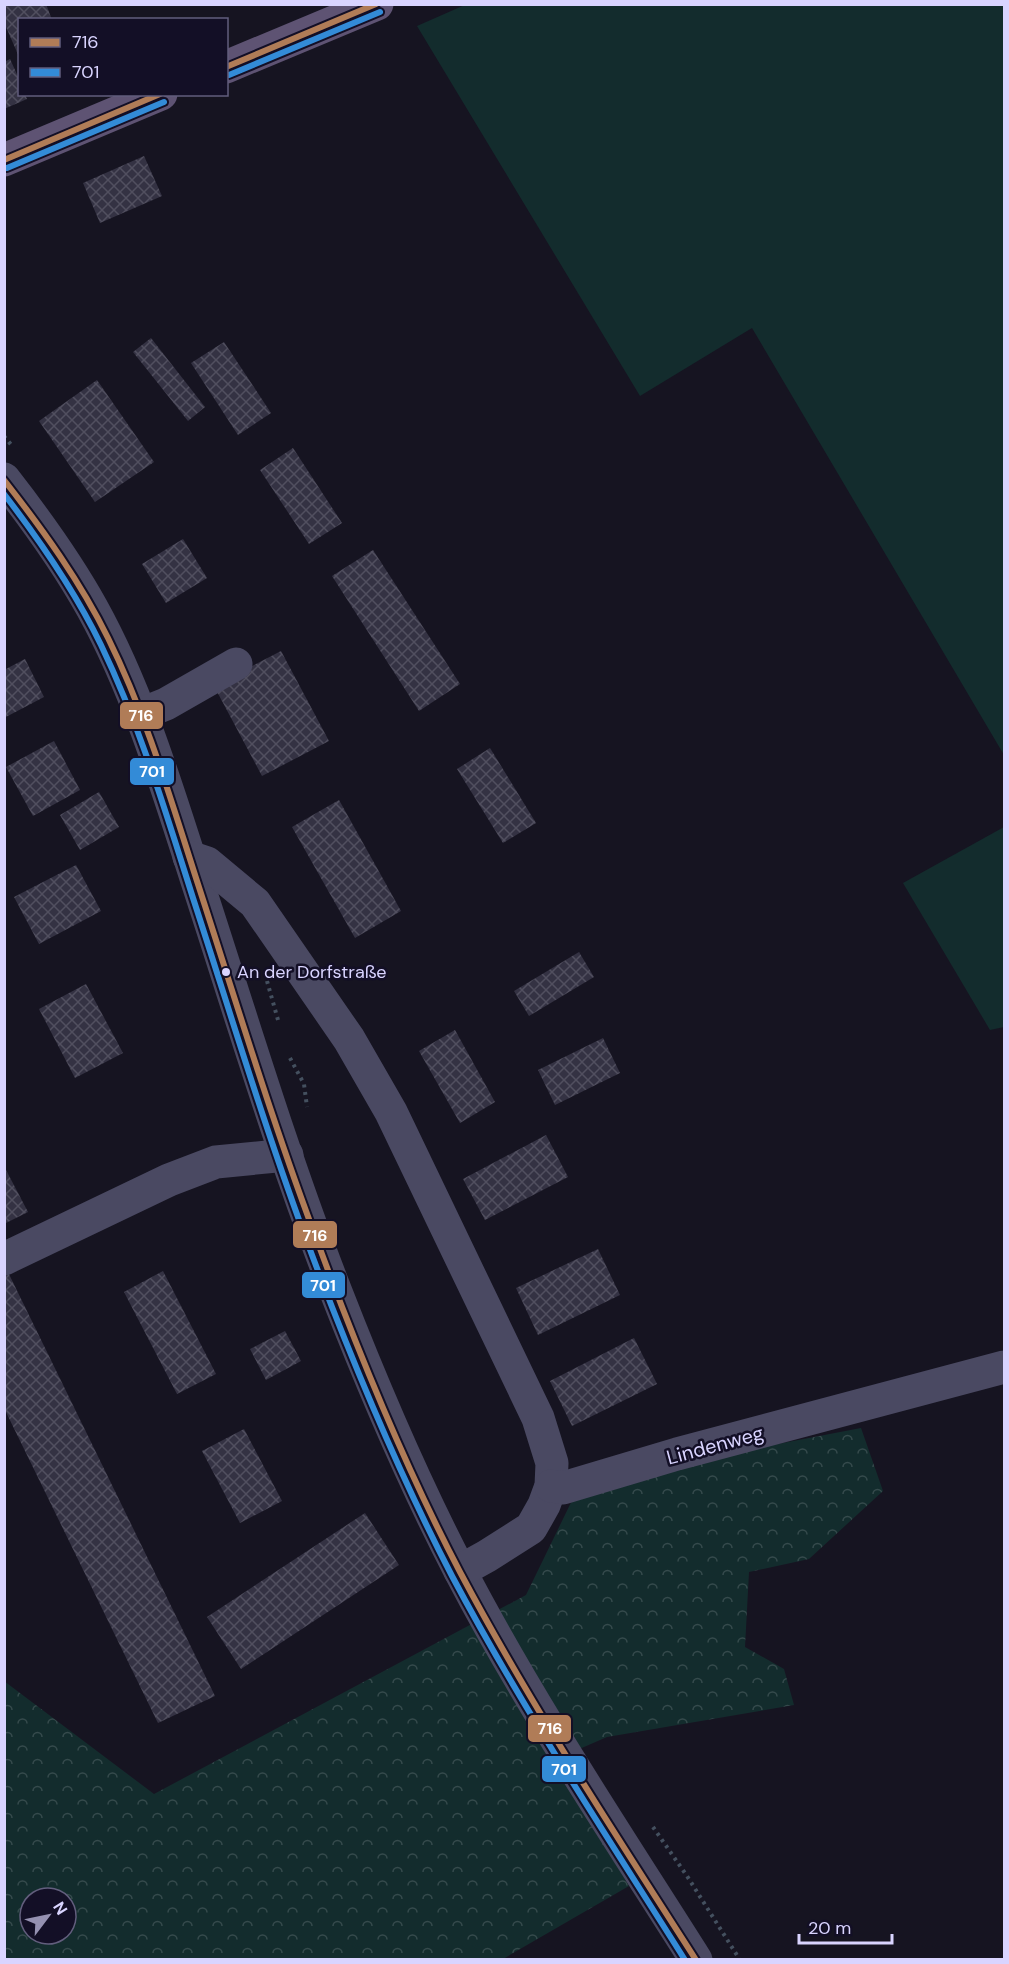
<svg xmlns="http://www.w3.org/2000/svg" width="1009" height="1964" viewBox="0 0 1009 1964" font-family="'DM Sans',sans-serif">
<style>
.green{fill:#132c2d}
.forest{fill:url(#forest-crowns);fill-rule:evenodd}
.building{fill:url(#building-cross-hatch)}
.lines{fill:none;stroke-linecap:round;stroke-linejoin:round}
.path{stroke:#44505f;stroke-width:4;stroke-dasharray:3 4.5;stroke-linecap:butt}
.minor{stroke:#4a4962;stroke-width:33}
.major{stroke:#5e5373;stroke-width:33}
.bus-1-casing{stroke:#130f26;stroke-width:10}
.bus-2-casing{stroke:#130f26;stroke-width:10}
.bus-1{stroke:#b07c57;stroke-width:6}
.bus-2{stroke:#338bd7;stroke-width:6}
.bus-dot{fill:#d9d4ff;stroke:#130f26;stroke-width:2}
.labels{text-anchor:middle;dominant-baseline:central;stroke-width:5;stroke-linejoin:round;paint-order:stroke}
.bus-label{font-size:18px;fill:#d9d4ff;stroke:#130f26;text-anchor:start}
.street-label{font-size:20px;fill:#d9d4ff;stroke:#130f26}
.line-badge{stroke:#130f26;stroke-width:2}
.badge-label{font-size:16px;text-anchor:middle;font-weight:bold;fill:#fff}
</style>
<defs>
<pattern id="forest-crowns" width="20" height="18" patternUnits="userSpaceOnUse" patternTransform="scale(1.5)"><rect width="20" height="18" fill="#132c2d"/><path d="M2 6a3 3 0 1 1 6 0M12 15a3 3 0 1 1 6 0" fill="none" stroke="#354a4c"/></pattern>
<pattern id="building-cross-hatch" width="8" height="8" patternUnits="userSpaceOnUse" patternTransform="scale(1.5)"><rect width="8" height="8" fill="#343243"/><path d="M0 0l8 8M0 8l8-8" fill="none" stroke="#514f5f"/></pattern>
</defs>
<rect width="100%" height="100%" fill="#161421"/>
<g class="green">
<polygon points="467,4 1004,5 1004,755 752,328 640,396 417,26"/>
<polygon points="1004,827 1004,1027 990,1030 903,883"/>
</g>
<path class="forest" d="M861,1428L883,1491L809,1559L749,1572L745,1647L784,1669L794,1705L607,1737L554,1760L629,1886L503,1959H5L4,1681L154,1794L526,1595L581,1482ZM30,1898H66V1934H30Z"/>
<g class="building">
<polygon points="4,4 46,4 52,20 20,20 20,59 6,27 4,27"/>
<polygon points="10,59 20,81 20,94 25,94 27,99 4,109 4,62"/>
<polygon points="144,156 162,196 100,223 83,183"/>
<polygon points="151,338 205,407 188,421 133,352"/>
<polygon points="224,342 271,413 238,435 191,363"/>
<polygon points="97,380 154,462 95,502 39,421"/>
<polygon points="293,448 342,523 309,544 260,470"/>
<polygon points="183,539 207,578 166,603 142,564"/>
<polygon points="373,550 460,684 419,711 332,576"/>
<polygon points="281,651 329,741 262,776 214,686"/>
<polygon points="25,659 44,697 4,718 4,670"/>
<polygon points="54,741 80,790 33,816 6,767"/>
<polygon points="490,748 536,823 503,843 457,769"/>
<polygon points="99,792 119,827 80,850 60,815"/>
<polygon points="339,800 401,911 355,938 292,827"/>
<polygon points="76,865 101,911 39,944 14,897"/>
<polygon points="579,952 594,977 529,1016 514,991"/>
<polygon points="86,984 123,1053 75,1078 39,1009"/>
<polygon points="455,1030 495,1102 460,1123 419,1051"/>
<polygon points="603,1038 620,1073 555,1105 538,1070"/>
<polygon points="546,1135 568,1177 485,1220 463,1179"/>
<polygon points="6,1170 28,1212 4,1224 4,1171"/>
<polygon points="598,1249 620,1295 538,1335 516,1288"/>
<polygon points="4,1264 215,1696 158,1723 4,1408"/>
<polygon points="163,1271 216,1374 177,1394 124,1292"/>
<polygon points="285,1331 301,1361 266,1380 250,1349"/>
<polygon points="634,1338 657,1384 572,1426 550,1381"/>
<polygon points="244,1429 282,1501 240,1523 202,1451"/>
<polygon points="365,1513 399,1565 241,1669 207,1617"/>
</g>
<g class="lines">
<g class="path">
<polyline points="4,436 13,447"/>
<polyline points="267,981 278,1020"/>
<polyline points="290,1058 304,1084 307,1107"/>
<polyline points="653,1827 687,1876 740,1960"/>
</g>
<g class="minor">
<path d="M4,479C36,520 67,563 92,608C138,691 167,788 196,878C241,1016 283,1157 336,1292C373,1387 413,1481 460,1571C530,1705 615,1832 696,1960"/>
<polyline points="141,714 166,704 236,664"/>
<polyline points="189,857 207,863 255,903 349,1039 391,1112 538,1418 552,1463 551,1486 544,1505 531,1528 487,1556 460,1571"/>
<polyline points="4,1259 169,1180 216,1162 287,1155"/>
<polyline points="551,1486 563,1488 677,1454 1004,1367"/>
</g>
<g class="major">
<polyline points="226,67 377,4"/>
<polyline points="4,160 161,94"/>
</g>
<g class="bus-1-casing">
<g id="bus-1">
<polyline points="226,67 376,4"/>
<polyline points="4,160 160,94"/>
<path d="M4,480C43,530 80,581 108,638C146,715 170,797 196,878C236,1001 273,1125 319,1246C360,1357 405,1467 460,1572C531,1706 614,1832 696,1960"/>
</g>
</g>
<g class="bus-2-casing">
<g id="bus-2">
<polyline points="229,75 380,12"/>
<polyline points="7,168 164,102"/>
<path d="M4,494C41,542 75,591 101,645C140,726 166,813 193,898C231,1015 266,1132 309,1247C351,1359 397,1470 452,1576C522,1708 605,1833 685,1960"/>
</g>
</g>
<use href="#bus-1" class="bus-1"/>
<use href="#bus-2" class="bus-2"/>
</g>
<circle class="bus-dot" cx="226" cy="972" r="5"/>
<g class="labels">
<g class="bus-label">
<text x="237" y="972">An der Dorfstraße</text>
</g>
<g class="street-label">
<text transform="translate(715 1445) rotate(-15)">Lindenweg</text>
</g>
</g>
<g class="line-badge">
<rect x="119" y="701" width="45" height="29" rx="6" fill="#b07c57"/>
<rect x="129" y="757" width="46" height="29" rx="6" fill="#338bd7"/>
<rect x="292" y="1220" width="46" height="29" rx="6" fill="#b07c57"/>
<rect x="301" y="1271" width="45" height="28" rx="6" fill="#338bd7"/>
<rect x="527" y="1714" width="45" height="29" rx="6" fill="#b07c57"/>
<rect x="541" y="1755" width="46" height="28" rx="6" fill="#338bd7"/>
</g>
<g class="badge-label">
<text x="141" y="721">716</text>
<text x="152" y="777">701</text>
<text x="315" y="1241">716</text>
<text x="323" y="1291">701</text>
<text x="550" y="1734">716</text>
<text x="564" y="1775">701</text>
</g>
<rect width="1009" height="1964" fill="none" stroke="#d9d4ff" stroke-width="12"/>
<rect x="18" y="18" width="210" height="78" fill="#130f26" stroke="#625e7d" stroke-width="1.5"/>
<rect x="30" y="38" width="30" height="9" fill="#b07c57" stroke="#625e7d" stroke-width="1.5"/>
<text x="72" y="48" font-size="18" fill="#d9d4ff">716</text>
<rect x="30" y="68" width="30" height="9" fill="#338bd7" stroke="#625e7d" stroke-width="1.5"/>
<text x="72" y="78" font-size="18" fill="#d9d4ff">701</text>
<g transform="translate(48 1916) rotate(58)"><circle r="28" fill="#130f26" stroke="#625e7d" stroke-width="1.5"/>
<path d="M0-4.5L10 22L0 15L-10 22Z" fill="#9591b1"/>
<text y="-9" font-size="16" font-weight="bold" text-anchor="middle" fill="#d9d4ff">N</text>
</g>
<path d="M799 1934v9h93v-9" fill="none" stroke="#d9d4ff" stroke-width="3"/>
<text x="808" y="1934" font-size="18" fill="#d9d4ff" stroke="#130f26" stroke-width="4.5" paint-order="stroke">20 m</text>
</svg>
